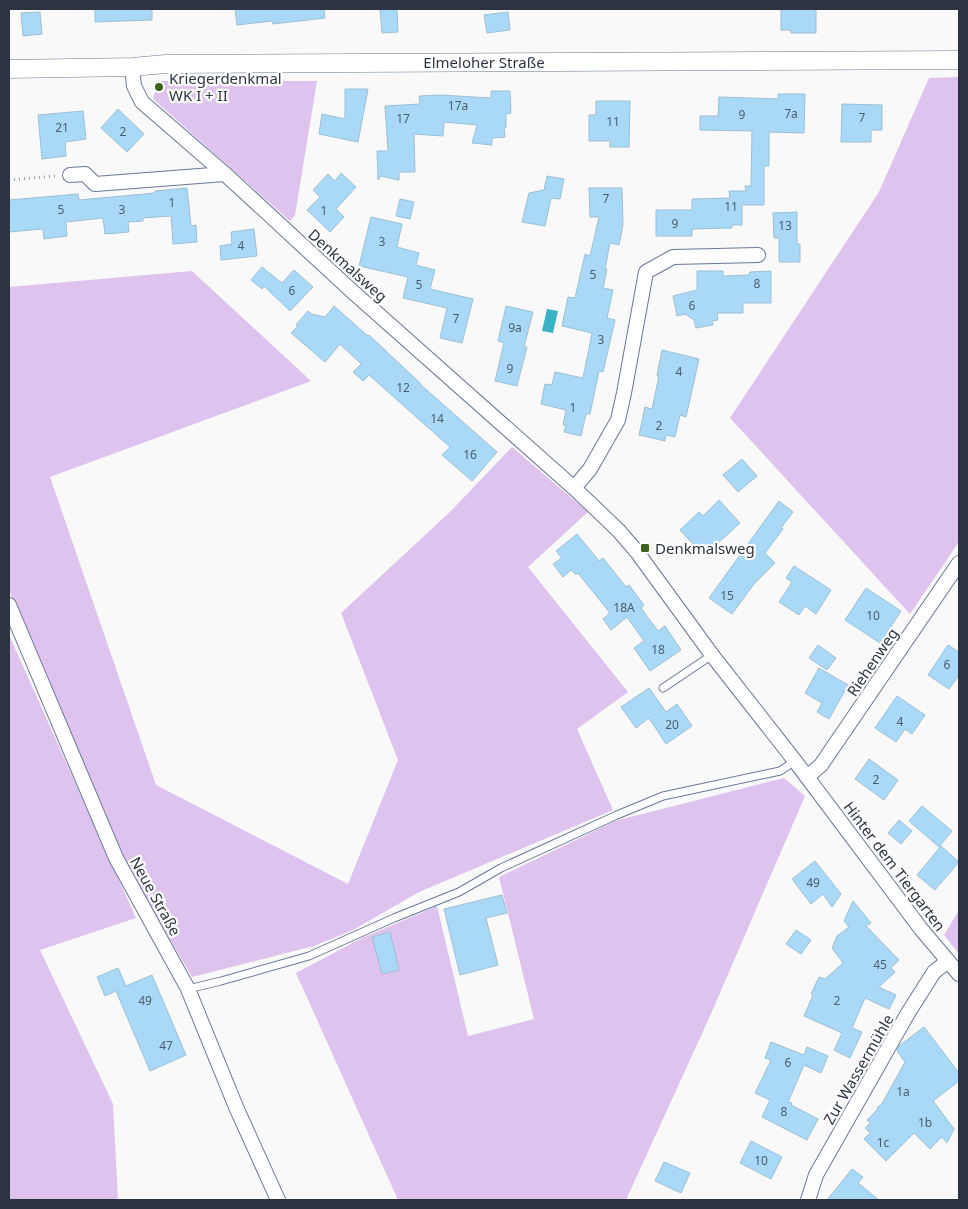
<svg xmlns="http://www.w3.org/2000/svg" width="968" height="1209" viewBox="0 0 968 1209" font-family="'Noto Sans',sans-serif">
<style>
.green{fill:#dec3ee}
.water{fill:#39b2c4}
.building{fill:#a9d9f6;stroke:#9dc0d5}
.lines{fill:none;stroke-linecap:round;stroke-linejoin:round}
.service-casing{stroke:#687895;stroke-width:9}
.minor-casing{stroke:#687895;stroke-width:16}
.tertiary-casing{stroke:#687895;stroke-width:19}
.path{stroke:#9a9ea3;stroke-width:3;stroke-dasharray:1 4;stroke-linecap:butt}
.service{stroke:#fff;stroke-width:7}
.minor{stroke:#fff;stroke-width:14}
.tertiary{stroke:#fff;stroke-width:18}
.poi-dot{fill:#3f631a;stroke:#fff;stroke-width:2}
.labels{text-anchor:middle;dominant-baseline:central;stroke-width:4.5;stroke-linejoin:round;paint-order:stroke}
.number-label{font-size:12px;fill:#4c5d6e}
.street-label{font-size:15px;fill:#2d3441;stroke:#fff}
.poi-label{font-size:15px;fill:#2d3441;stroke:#fff;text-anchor:start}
</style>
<rect width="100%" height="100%" fill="#f8f9f8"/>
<g class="green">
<polygon points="959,77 959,542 910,614 730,418 879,192 929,78"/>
<polygon points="158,81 317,81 295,215 290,221 153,99"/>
<polygon points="192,271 311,381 50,477 156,785 348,884 398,760 341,613 451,511 512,447 588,512 528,567 628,692 577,729 613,810 419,892 353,930 314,946 192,977 124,860 9,591 9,287"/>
<polygon points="9,635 136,918 40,950 113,1104 118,1200 9,1200"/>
<polygon points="784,778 805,796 710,1016 626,1200 398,1200 296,973 362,938 437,906 468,1036 534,1019 499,877 615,821"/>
<polygon points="959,910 959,954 944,935"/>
</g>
<polygon class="water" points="547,309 558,311 553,333 542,331"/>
<g class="building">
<polygon points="95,9 152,9 152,20 95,22"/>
<polygon points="235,9 324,9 325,18 273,24 272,21 237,25"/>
<polygon points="380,9 397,9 398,32 382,33"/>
<polygon points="781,9 816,9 816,33 791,33 791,30 781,30"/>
<polygon points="40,12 42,34 23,36 21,13"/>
<polygon points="508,12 510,30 487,33 484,15"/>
<polygon points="345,89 368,89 358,142 319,134 322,114 345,119"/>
<polygon points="491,91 510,91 511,113 506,114 506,128 504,127 505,137 492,138 492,145 472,143 477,125 444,122 443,136 414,134 415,172 399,172 399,180 381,176 378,180 377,151 388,151 385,106 420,104 419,96 441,95 491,98"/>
<polygon points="778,94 805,94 804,133 769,132 769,166 764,166 764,205 742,205 742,225 732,225 732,228 692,229 692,236 656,236 656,210 692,210 692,199 730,198 729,191 746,191 745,186 751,186 752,131 700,130 700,116 718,116 719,97 778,99"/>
<polygon points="596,101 630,101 629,147 610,147 610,141 589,141 589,115 596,115"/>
<polygon points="842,104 882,105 882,130 871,130 871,142 841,142"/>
<polygon points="118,109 144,134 127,152 101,128"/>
<polygon points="83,111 86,139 65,142 66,156 42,159 38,115"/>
<polygon points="341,173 356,187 336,209 344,217 330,232 307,210 320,197 313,190 328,174 335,181"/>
<polygon points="547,176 564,179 560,199 551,198 545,226 522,222 529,193 544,190"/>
<polygon points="187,188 191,226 196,225 197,242 173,244 171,216 143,218 143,221 128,222 129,232 105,234 103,218 66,222 67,236 44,239 43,229 9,232 9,200 78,194 79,200 155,193 155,191"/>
<polygon points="589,188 622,188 623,224 619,245 610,243 605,269 607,269 603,288 613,290 607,318 615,320 603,372 599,371 590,414 586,414 581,436 564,432 566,425 563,425 566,410 541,404 545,384 552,385 555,372 583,378 592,333 562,326 568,297 575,298 585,254 590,256 599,217 590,217"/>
<polygon points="400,199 414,202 410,219 396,216"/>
<polygon points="797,212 797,244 800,244 800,262 779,262 779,238 774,238 773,213"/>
<polygon points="371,217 402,224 397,247 419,253 416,265 435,270 430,289 473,299 462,343 440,338 447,308 403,298 408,277 359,266"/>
<polygon points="254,229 257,256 221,260 220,246 232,244 231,232"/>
<polygon points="262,267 282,283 294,270 313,287 290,311 264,286 262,289 251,280"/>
<polygon points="697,271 723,271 723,276 749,275 750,272 771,271 771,303 743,303 743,313 717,313 718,320 712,321 713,325 696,328 694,320 685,314 677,316 673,296 697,290"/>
<polygon points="334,306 368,336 369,335 420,383 420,384 497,452 472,481 442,455 450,447 369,375 363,381 353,372 361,364 340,344 325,362 291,333 298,326 296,325 308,311 312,314 325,317"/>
<polygon points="506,306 533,312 524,347 527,347 517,386 495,381 504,343 498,341"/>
<polygon points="662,350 699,359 686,417 680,415 675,437 666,435 665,441 639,435 645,407 652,409 659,376 657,376"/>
<polygon points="742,459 757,476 738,492 723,475"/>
<polygon points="719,500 740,523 704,556 680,530 699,512 703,516"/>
<polygon points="779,501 793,512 781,528 783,529 765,553 775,563 754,584 732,614 709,598"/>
<polygon points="577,534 599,561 603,558 626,587 629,585 644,605 641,608 658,631 665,626 681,650 650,671 634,648 644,641 627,617 611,630 603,619 610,613 578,573 576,575 571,570 563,577 553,564 562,558 556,551"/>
<polygon points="794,566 831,590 816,614 805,606 799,615 779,602 792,582 786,578"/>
<polygon points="866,588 901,611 880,643 845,620"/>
<polygon points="818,645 836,658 827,670 809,658"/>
<polygon points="948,645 959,652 959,675 949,689 928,675"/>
<polygon points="819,668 848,685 829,719 817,712 822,703 805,693"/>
<polygon points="649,688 666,712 677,704 692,726 666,744 649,718 636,728 621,707"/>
<polygon points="897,696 925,715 912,734 905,729 896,742 875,728"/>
<polygon points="869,759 898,780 884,800 855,779"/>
<polygon points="922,806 952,831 939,847 909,821"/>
<polygon points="899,820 912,831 901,844 888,833"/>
<polygon points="941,846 959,862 935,890 917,875"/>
<polygon points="815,861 841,894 832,907 823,894 811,904 792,879"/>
<polygon points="502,895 507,913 486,918 498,965 460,975 444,909"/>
<polygon points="853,901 871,923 866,926 899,960 891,968 895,972 879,987 896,995 889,1009 865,998 852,1028 862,1032 850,1058 834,1050 842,1033 804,1016 813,995 811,994 819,977 825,979 843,963 832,948 837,936 849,927 844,921"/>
<polygon points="796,930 811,940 801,954 786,944"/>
<polygon points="390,932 399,970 382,974 372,937"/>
<polygon points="118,968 126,986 152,975 186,1055 150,1071 116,991 105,996 97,977"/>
<polygon points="924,1027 959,1073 959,1081 933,1101 954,1129 947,1143 942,1137 930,1149 914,1133 886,1161 864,1139 870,1133 865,1128 870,1123 867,1120 878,1109 877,1108 883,1102 905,1062 897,1051 899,1046"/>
<polygon points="771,1042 804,1055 807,1047 828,1056 821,1073 804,1065 788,1102 792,1103 791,1105 818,1119 807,1140 762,1117 770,1100 755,1093 771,1060 765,1058"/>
<polygon points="751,1141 782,1157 771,1179 740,1163"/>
<polygon points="664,1162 690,1173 681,1193 655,1181"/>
<polygon points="852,1169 863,1177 858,1183 879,1200 827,1200"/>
</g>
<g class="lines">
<g class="service-casing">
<g id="service">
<polyline points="663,688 712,655"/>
<polyline points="188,989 221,981 309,956 394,918 459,892 501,868 617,815 663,796 780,771 795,761"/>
</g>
</g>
<g class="minor-casing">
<g id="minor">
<polyline points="132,67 134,86 142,102 225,174 353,292 574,488 619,531 637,552 712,655 795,761 921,929 959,974"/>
<polyline points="70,175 85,174 95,184 225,174"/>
<polyline points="574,488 590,469 618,420 624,393 646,272 673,257 758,255"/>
<polyline points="9,605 116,858 188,989 236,1107 278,1200"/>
<polyline points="807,777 821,765 959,563"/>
<polyline points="808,1200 816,1175 908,1013 934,972 948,961"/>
</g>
</g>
<g class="tertiary-casing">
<polyline id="tertiary" points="9,69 132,67 166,64 959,60"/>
</g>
<polyline class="path" points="9,180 55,176"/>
<use href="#service" class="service"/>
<use href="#minor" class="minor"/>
<use href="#tertiary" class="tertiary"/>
</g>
<g class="poi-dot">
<circle cx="159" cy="87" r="5"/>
<rect x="640" y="543" width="10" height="10" rx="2.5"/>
</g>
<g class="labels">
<g class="number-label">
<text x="458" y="105">17a</text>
<text x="791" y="113">7a</text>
<text x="742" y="114">9</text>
<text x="862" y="117">7</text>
<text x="403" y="118">17</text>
<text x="613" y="121">11</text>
<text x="62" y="127">21</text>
<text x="123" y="131">2</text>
<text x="606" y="198">7</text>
<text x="172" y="202">1</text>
<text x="731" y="206">11</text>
<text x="61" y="209">5</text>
<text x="122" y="209">3</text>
<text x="324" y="210">1</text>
<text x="675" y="223">9</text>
<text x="785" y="225">13</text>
<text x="382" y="241">3</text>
<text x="241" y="245">4</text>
<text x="593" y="274">5</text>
<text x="757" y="283">8</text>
<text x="419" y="284">5</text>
<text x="292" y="290">6</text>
<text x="692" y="305">6</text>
<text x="456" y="318">7</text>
<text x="515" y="327">9a</text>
<text x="601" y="339">3</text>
<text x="510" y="368">9</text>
<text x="679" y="371">4</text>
<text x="403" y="387">12</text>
<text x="573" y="407">1</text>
<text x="437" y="418">14</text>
<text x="659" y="425">2</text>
<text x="470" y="454">16</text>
<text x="727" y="595">15</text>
<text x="624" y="607">18A</text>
<text x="873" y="615">10</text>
<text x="658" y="649">18</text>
<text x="947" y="664">6</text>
<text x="900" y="721">4</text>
<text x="672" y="724">20</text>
<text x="876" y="779">2</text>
<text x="813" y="882">49</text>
<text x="880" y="964">45</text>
<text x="145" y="1000">49</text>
<text x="837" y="1000">2</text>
<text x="166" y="1045">47</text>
<text x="788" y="1062">6</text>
<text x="903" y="1091">1a</text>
<text x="784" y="1111">8</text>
<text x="925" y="1122">1b</text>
<text x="883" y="1142">1c</text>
<text x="761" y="1160">10</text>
</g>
<g class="street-label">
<text x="484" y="62">Elmeloher Straße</text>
<text transform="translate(348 265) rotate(42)">Denkmalsweg</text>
<text transform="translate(872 662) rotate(-56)">Riehenweg</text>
<text transform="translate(895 866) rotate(53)">Hinter dem Tiergarten</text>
<text transform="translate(156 896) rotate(61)">Neue Straße</text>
<text transform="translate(858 1069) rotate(-60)">Zur Wassermühle</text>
</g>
<g class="poi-label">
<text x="169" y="78">Kriegerdenkmal<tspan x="169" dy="17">WK I + II</tspan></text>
<text x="655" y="548">Denkmalsweg</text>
</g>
</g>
<rect width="968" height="1209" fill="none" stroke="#2d3441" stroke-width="20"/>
</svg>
